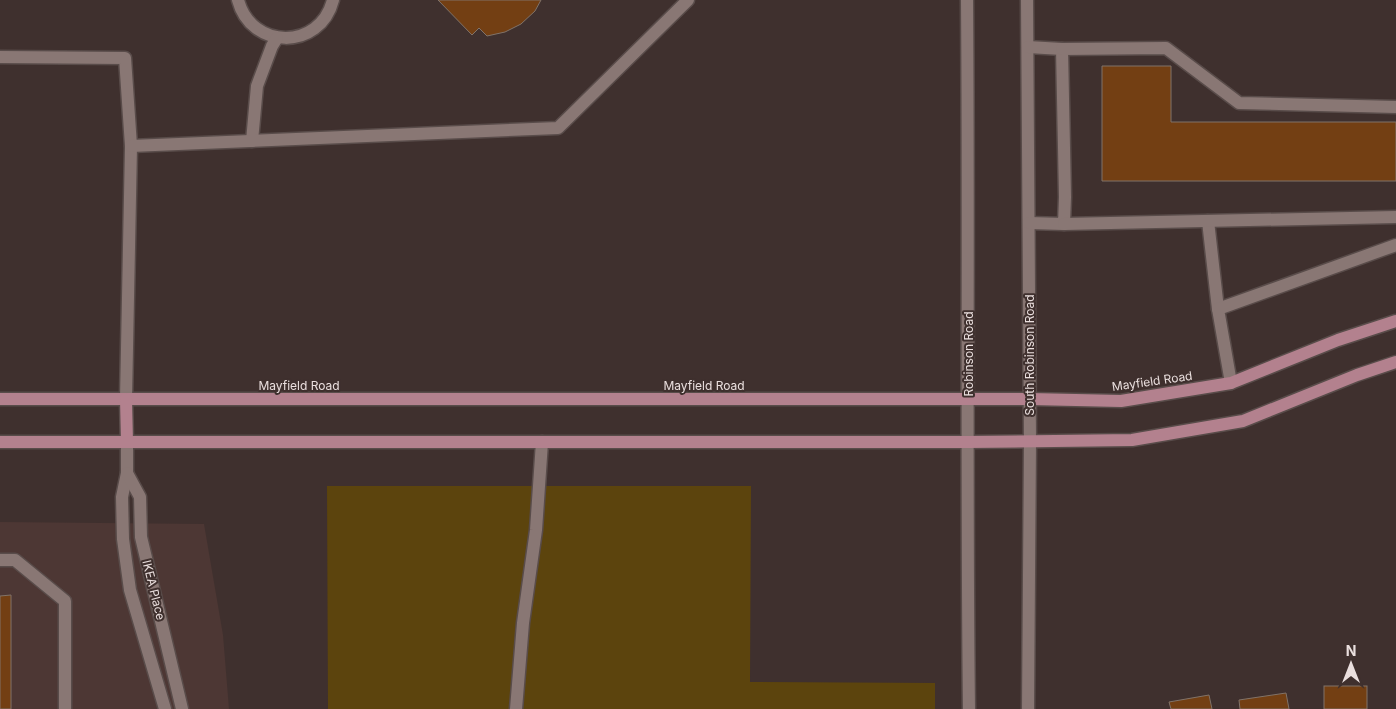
<svg xmlns="http://www.w3.org/2000/svg" width="1396" height="709" viewBox="0 0 1396 709" font-family="Inter,sans-serif">
<style>
.built{fill:#4d3734}
.green{fill:#5c440d}
.building{fill:#733f13;stroke:#817369}
.lines{fill:none;stroke-linecap:round;stroke-linejoin:round}
.minor-casing{stroke:#594c4a;stroke-width:15}
.major-casing{stroke:#594c4a;stroke-width:15}
.minor{stroke:#897774;stroke-width:12}
.major{stroke:#b3818e;stroke-width:12}
.labels{text-anchor:middle;dominant-baseline:central;stroke-width:4;stroke-linejoin:round;paint-order:stroke}
.street-label{font-size:12px;fill:#eadfde;stroke:#3f302e}
</style>
<rect width="100%" height="100%" fill="#3f302e"/>
<polygon class="built" points="0,522 204,524 223,635 229,709 0,709"/>
<polygon class="green" points="327,486 751,486 750,682 935,683 935,709 328,709"/>
<g class="building">
<polygon points="438,0 541,0 535,11 521,24 505,32 487,36 479,28 472,35"/>
<polygon points="1102,66 1171,66 1171,122 1396,122 1396,181 1102,181"/>
<polygon points="11,595 11,709 0,709 0,596"/>
<rect x="1324" y="686" width="43" height="23"/>
<polygon points="1286,693 1289,709 1240,709 1239,700"/>
<polygon points="1209,695 1212,709 1171,709 1169,702"/>
</g>
<g class="lines">
<g class="minor-casing">
<g id="minor">
<path d="M238,0C251,50 320,51 333,0"/>
<path d="M967,0C969,236 966,473 969,709"/>
<polyline points="1027,0 1030,441 1028,709"/>
<polyline points="1028,47 1062,49 1065,197 1064,224 1029,223"/>
<polyline points="1062,49 1166,48 1239,103 1396,107"/>
<polyline points="0,57 125,58 131,146 126,399"/>
<polyline points="252,141 257,86 272,46 277,38"/>
<polyline points="131,146 558,128 688,0"/>
<polyline points="1208,221 1218,309"/>
<polyline points="1064,224 1396,217"/>
<polyline points="1231,383 1218,309 1396,245"/>
<polyline points="127,442 127,473 122,497 123,539 130,590 165,709"/>
<polyline points="127,473 140,497 141,537 182,709"/>
<polyline points="0,560 15,560 65,601 65,709"/>
<polyline points="516,709 523,623 536,530 542,442"/>
</g>
</g>
<g class="major-casing">
<g id="major">
<polyline points="0,399 1030,399 1121,401 1231,383 1338,340 1396,321"/>
<polyline points="126,399 127,442"/>
<polyline points="0,442 968,442 1132,440 1243,421 1357,375 1396,362"/>
</g>
</g>
<use href="#minor" class="minor"/>
<use href="#major" class="major"/>
</g>
<g class="labels">
<g class="street-label">
<text transform="translate(968 354) rotate(-90)">Robinson Road</text>
<text transform="translate(1029 355) rotate(-90)">South Robinson Road</text>
<text transform="translate(1152 381) rotate(-8)">Mayfield Road</text>
<text x="299" y="385">Mayfield Road</text>
<text x="704" y="385">Mayfield Road</text>
<text transform="translate(154 590) rotate(76)">IKEA Place</text>
</g>
</g>
<g transform="translate(1351 664)" stroke="#3f302e" stroke-width="4" paint-order="stroke">
<path d="M0-4L9 19L0 12L-9 19Z" fill="#eadfde"/>
<text y="-8" font-size="14" font-weight="bold" text-anchor="middle" fill="#eadfde">N</text>
</g>
</svg>
